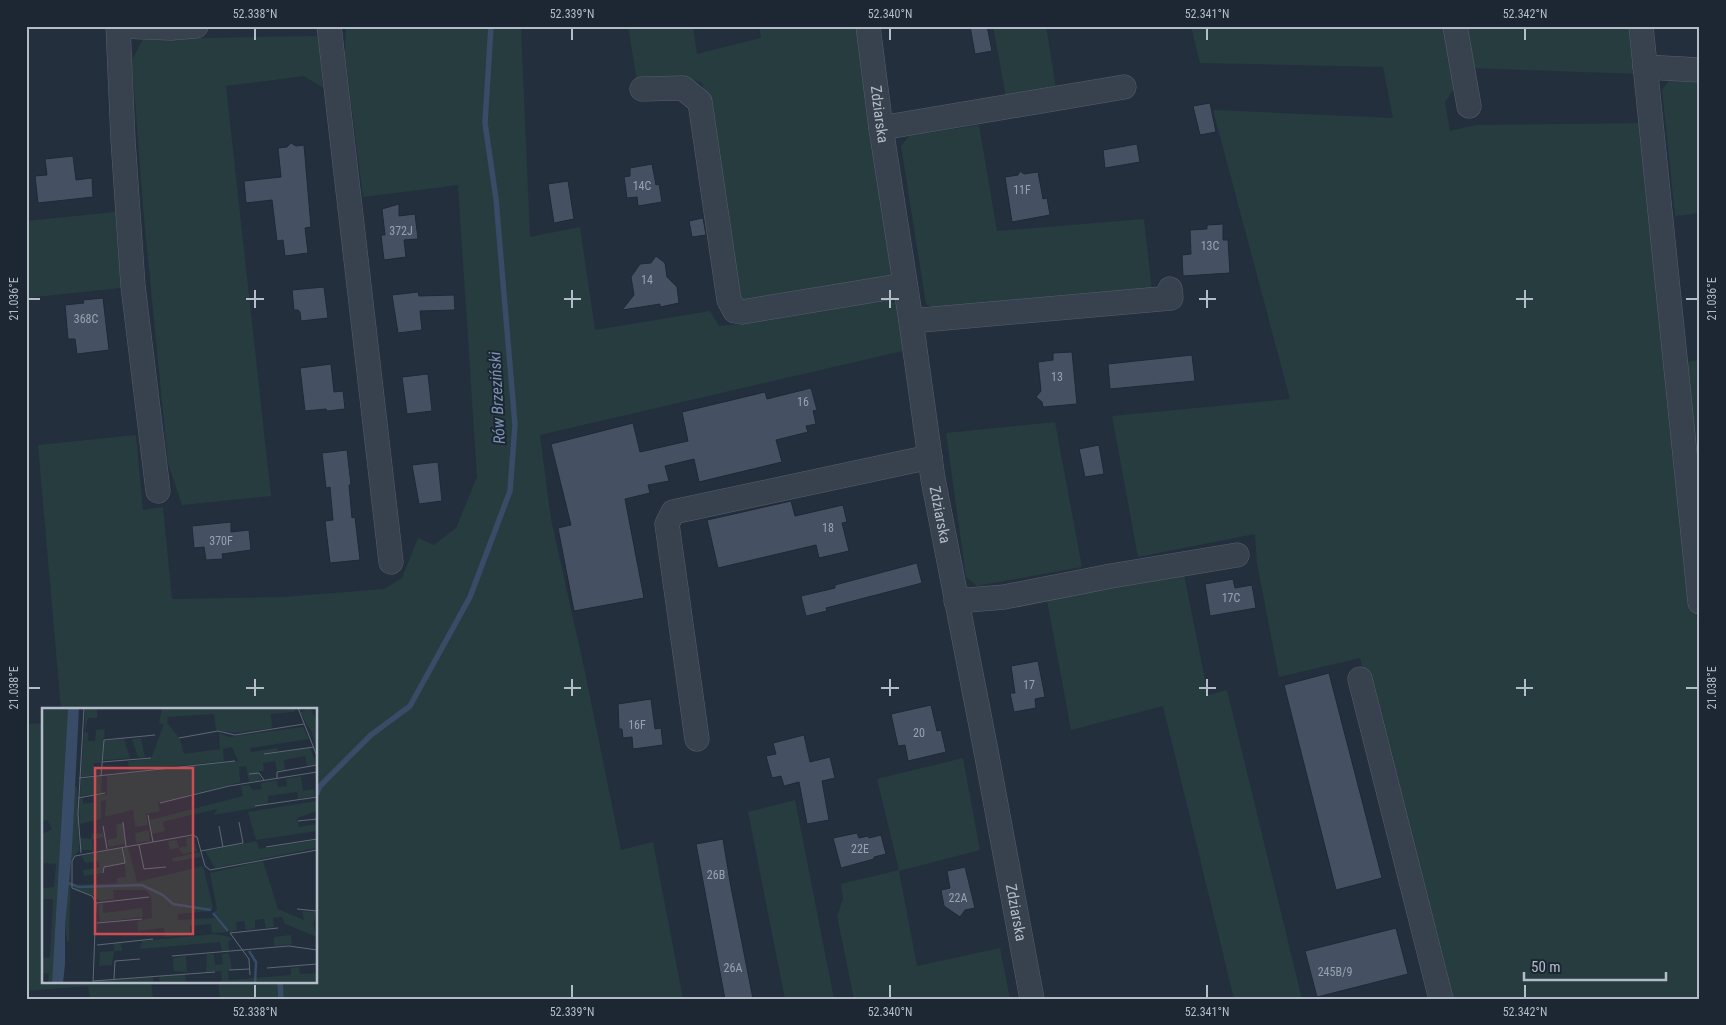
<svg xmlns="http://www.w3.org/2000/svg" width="1726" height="1025" viewBox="0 0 1726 1025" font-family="'Roboto Condensed',sans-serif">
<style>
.green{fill:#263c3f}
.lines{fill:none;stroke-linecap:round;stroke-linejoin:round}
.stream{stroke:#394c67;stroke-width:5.5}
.building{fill:#455162;stroke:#1f2835}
.minor-casing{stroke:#565f6c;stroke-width:25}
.minor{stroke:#38414e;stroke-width:24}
.ticks{fill:none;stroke:#b4bcc9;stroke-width:2}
.labels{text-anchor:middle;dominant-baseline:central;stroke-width:4;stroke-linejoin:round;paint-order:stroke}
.number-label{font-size:12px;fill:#98a1af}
.street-label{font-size:15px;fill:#b4bcc9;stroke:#1d2633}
.water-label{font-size:16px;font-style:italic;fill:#7c92b1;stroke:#1d2633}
.inset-river{fill:none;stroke:#394c67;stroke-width:2.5}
.inset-road{fill:none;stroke:#5e6776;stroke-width:1}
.view{fill:#ce4d50;fill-opacity:0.15;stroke:#ce4d50;stroke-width:2.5}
.inset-edge{fill:none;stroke:#b4bcc9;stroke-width:2.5}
.neatline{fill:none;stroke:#b4bcc9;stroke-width:2}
.ticks-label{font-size:12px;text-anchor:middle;fill:#b4bcc9}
</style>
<rect width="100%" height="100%" fill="#242f3e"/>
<g class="green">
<polygon points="346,26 521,26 530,237 580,227 595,330 710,311 719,326 750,323 875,297 887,297 898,305 907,350 540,435 551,519 585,672 621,850 653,842 683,999 220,999 218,981 316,981 316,709 61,709 38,445 136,435 143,510 163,507 172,599 283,597 384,589 402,578 418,538 434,545 456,528 477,477 458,185 363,197 345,54"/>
<polygon points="628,26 693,26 697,54 761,38 759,26 858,26 894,273 888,277 737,301 702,83 690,79 637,81"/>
<polygon points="993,26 1046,26 1056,88 1006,97"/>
<polygon points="1191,26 1447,26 1457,85 1445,102 1450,131 1476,125 1643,123 1700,649 1700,999 1447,999 1360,658 1279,677 1257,564 1255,534 1138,557 1112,416 1290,399 1213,110 1393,118 1383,67 1200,63"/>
<polygon points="1462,26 1634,26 1639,74 1469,68"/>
<polygon points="318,36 323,88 304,76 226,86 271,496 182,505 168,463 143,208 132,60 143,39"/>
<polygon points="1671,78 1700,79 1700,213 1675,216 1662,90"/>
<polygon points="979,125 997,231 1144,219 1152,291 937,311 926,304 901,146 909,136"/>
<polygon points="116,212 121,288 26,298 26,221"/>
<polygon points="1700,360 1700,559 1682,366 1690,361"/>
<polygon points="1055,422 1082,567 977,586 966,577 946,433"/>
<polygon points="1183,570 1208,695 1227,690 1302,999 1234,999 1163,706 1071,730 1046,595"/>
<polygon points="44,723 44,981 151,981 153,999 90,999 88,986 26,991 26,724"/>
<polygon points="963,758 980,850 899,871 917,966 1000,948 1010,999 854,999 837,916 843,899 841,884 899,870 877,779"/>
<polygon points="795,800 834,999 785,999 748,812"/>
</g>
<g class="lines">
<g class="stream">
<polyline points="316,795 320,786 371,735 410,706 470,597 510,491 515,425 496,199 485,123 491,26"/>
<polyline points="280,981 281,999"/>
</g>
</g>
<g class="building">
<polygon points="970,26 987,26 992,51 975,54"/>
<polygon points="1210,103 1216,132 1200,135 1193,106"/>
<polygon points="291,143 296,146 304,145 311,227 305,228 308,253 285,256 283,240 277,241 272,200 246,203 244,181 281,177 278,148 287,147"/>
<polygon points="1137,144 1140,162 1105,168 1103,150"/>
<polygon points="73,156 76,180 92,178 93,197 38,203 35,176 47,175 45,159"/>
<polygon points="652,164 656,185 659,184 662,202 638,206 637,197 627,198 624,177 630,176 630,168"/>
<polygon points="1020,171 1024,174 1038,172 1043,199 1047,198 1050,215 1012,222 1005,177 1018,175"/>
<polygon points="568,181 574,219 554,223 548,184"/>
<polygon points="399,204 399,216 415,214 418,239 404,240 406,257 384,260 381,235 385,235 382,209"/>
<polygon points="703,218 706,235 692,237 689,221"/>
<polygon points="1223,224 1223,240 1228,240 1230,273 1183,276 1182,255 1191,254 1190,230 1207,229 1207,225"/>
<polygon points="656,256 665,263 667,277 677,287 679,303 660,307 660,304 622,310 634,295 631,277 640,264 651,263"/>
<polygon points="324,287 328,318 301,321 300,312 298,310 294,310 292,290"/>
<polygon points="418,292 419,296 454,295 455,310 420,311 422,330 398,333 392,295"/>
<polygon points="103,298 109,350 77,354 75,339 68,339 65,305 84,303 83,300"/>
<polygon points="1072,352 1077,404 1043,407 1042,402 1036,397 1041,391 1038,362 1053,360 1053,353"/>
<polygon points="1192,355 1195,381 1110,389 1108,364"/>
<polygon points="331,364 334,392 343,391 345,409 327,411 326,409 305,411 300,368"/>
<polygon points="428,374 432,411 407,414 402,377"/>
<polygon points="811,388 817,410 813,411 816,424 806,426 808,432 776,440 782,462 699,482 694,459 665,466 669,481 648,485 650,493 625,499 644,598 574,611 558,528 571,525 551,444 633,423 640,452 688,441 682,412 765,392 767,399"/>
<polygon points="1099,445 1104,474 1085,477 1079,449"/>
<polygon points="347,450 351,485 349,485 352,518 355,517 360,560 330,563 325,521 333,520 330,487 326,488 322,453"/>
<polygon points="438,462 442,501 419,504 412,465"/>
<polygon points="791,501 795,516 843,505 847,522 842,523 849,551 819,558 816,545 718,568 707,520"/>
<polygon points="231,522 231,532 249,530 251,550 222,554 223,559 206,560 204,547 194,548 192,526"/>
<polygon points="917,563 922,583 826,608 827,611 806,616 801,596 835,588 835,585"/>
<polygon points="1233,579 1235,588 1252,585 1256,608 1210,616 1205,584"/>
<polygon points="1038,661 1045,697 1035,699 1036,708 1014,712 1010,693 1015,693 1011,666"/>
<polygon points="1329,673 1382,878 1336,890 1284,685"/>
<polygon points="651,699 655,729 661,728 663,745 633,749 632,737 623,738 622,729 619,729 618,704"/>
<polygon points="931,705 937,731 941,730 946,752 908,761 905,745 898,746 891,714"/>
<polygon points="804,735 810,762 830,757 835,778 822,781 829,820 807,824 799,782 784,786 781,776 772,778 766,756 776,754 773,743"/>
<polygon points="857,833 859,838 868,836 869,838 881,835 886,854 874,857 874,859 841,868 833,838"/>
<polygon points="723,839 730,882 753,999 725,999 696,844"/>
<polygon points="965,867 975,908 965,910 960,917 944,906 941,890 950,888 947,871"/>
<polygon points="1396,928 1408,974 1317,997 1305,951"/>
</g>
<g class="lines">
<g class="minor-casing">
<g id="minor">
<polyline points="118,26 123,140 133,286 158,491"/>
<polyline points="119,26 171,28 196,26"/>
<polyline points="329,26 391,562"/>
<path id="s1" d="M868,26L881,128L911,321L933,479L986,751L1032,999"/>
<polyline points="1455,26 1469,106"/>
<polyline points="1641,26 1700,602"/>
<polyline points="1645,67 1700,70"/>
<polyline points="642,89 683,88 700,102 729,300 735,311 742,312 905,285"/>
<polyline points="881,128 1124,87"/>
<polyline points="911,321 1171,298 1170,289"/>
<polyline points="956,601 1004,597 1111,576 1237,555"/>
<polyline points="1360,679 1441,999"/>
<polyline points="697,739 667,524 673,512 930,457"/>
</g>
</g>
<use href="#minor" class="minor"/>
</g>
<path class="ticks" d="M255,28V40M572,28V40M890,28V40M1207,28V40M1525,28V40M255,290V308M572,290V308M890,290V308M1207,290V308M1525,290V308M28,299H40M246,299H264M564,299H581M881,299H899M1199,299H1216M1516,299H1533M1686,299H1698M255,679V696M572,679V696M890,679V696M1207,679V696M1525,679V696M28,688H40M246,688H264M564,688H581M881,688H899M1199,688H1216M1516,688H1533M1686,688H1698M255,985V998M572,985V998M890,985V998M1207,985V998M1525,985V998"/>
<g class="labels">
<g class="number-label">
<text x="642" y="186">14C</text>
<text x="1022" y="190">11F</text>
<text x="401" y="231">372J</text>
<text x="1210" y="246">13C</text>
<text x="647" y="280">14</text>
<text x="86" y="319">368C</text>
<text x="1057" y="377">13</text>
<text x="803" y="402">16</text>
<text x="828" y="528">18</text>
<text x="221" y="541">370F</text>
<text x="1231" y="598">17C</text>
<text x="1029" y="685">17</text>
<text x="637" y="725">16F</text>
<text x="919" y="733">20</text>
<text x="860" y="849">22E</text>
<text x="716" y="875">26B</text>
<text x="958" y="898">22A</text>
<text x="733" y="968">26A</text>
<text x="1335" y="972">245B/9</text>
</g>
<g class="street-label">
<text stroke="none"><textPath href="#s1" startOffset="89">Zdziarska</textPath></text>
<text stroke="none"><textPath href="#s1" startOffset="494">Zdziarska</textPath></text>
<text stroke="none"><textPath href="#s1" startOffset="899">Zdziarska</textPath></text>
</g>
<g class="water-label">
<text transform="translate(497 398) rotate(-93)">Rów Brzeziński</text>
</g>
</g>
<g transform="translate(42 708)">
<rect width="275" height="275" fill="#242f3e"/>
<path d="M0,0H26L10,275H6L7,265L0,266V250L8,249L11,191H0V180L12,179L14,156L0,155V126L10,121L5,112L0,113ZM43,0H55V10H46L43,23ZM120,0H254L252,4L229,6L230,20L193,25L174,22L172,6L126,9L125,15L138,31L142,46L178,41L177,25L187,29L261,19L267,31L208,40L209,44L235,40L236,43L218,47L268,40L275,57L265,58L263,48L242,52L243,62L235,63L233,53L221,55L222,62L216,64L219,72L207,74L204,58L197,59L198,74L116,95L118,103L104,106L106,117L93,119L91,102L63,109L64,92L59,93V111L38,116L37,91L41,90V96L52,94L51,87H65V68L196,53L190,39L181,41L182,53L87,63L86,53L109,51L122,16H117ZM268,1L275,12V44L270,25L258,4ZM63,21L59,55H52V67L39,69L42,24L46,25V33H53L54,22ZM99,30L103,49H96L90,31ZM82,31L88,50L61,52L62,33ZM60,68L59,85L38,88L39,71ZM259,68L261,83L272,81L273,88L256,91L255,84L226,88V95L212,100L172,107L175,101L124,113L121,114L123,123L110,126L108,112L201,88L199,78L207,77L211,82L220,81L219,75L235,72L236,79L245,78L244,71ZM32,79H35L37,142L29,153L27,233H25L23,218ZM275,93V103L255,110L257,119L275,116V123L214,132L206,104ZM81,115L83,136L67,139L65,132L75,130L74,116ZM107,122L108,133L94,135L93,125ZM61,125L62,129L50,132L51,142H39L38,130L49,131L50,126ZM150,129L156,143L141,146L136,140L128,142L126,133L135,132L137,140L145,138L144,130ZM215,133L217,141L275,132V140L173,160L163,143ZM86,139L95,174L161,158L171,200L169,203L136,206V212L173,210L186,224L170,225L169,216L148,218V227L123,229L122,220L96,223L95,213L110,210L109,189L104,182H71L72,191L58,193L50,187L34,183L30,177L75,175V170L84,169L81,141ZM79,140L82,155L61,159L60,165L42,168L41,162L58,159L56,153L43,155L40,148ZM158,144L159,149L131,154L130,150ZM221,153L236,201L262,212L260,203L275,204L271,216L275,229L243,216L240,209L231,210L232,219L224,220L222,211L213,212V221L204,222L202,213L194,214L195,222L188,224L172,204L175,202L168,165ZM61,195V205L100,200L101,209L58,214L56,196ZM174,226L188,229L190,232L186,233L187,243H180L178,234L98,241L100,233ZM249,227L250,236L232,238V229ZM79,234L80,243H72L70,257L57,258L58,244L72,243V235ZM187,245L190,261L186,262L187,272L249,267V260L257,259L258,266L275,265V275H176L180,272L179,263L164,264L165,246H172L173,257L181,256L180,246ZM144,248L145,264L132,263L131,250ZM143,266L144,275H118L117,268ZM111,269V275H53L54,273Z" fill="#263c3f"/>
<path d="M26,0H37L30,141L23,218V256L21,275H10Z" fill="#394c67"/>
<path class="inset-river" d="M26,175L37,179L100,177L121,187L131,196L169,202M171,205L186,223M207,243L214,254L213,275"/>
<path class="inset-road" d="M256,0L275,48M137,30L176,23L193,27L262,16M222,46L272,39M60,54L109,50M207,66L217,65L222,72M59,68L62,32L113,27M37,70L193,53M235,70V64L275,57M36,90L63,85M118,95L187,78L275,64M213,98L275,89M106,107L111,134M256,113L275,111M81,114L84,139M61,118L65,141M177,118L181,139M97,137L102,161L124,159M224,139L275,131M159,143L201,135L197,114M39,145L36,106L42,0M61,165L62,159L83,155L80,139M54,195L107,189M255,201L275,203M55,215L100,211M55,237L111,231M130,248L247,238L275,242M225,260L275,256M187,262L208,261M208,267L207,251L188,225L236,220M72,271L73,253L98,251M51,273L173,264M51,275L54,195L50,188L30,180V153L33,148L150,127L155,129L163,158L168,162L275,142"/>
<path class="view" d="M53,60H151V226H53Z"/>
<rect width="275" height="275" class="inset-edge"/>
</g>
<rect width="1726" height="1025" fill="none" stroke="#1d2633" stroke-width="55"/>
<path d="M1524 972v8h142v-8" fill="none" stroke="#b4bcc9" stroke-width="2.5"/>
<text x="1531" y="972" font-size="15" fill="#b4bcc9" stroke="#1d2633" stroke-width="4" paint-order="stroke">50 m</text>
<rect x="28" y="28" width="1670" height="970" class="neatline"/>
<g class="ticks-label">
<text x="255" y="18">52.338°N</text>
<text x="572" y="18">52.339°N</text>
<text x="890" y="18">52.340°N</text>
<text x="1207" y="18">52.341°N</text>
<text x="1525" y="18">52.342°N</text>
<text transform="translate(1712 299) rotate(-90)" y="4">21.036°E</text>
<text transform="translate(14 299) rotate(-90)" y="4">21.036°E</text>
<text transform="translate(1712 688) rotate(-90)" y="4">21.038°E</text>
<text transform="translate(14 688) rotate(-90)" y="4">21.038°E</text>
<text x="255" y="1016">52.338°N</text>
<text x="572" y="1016">52.339°N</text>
<text x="890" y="1016">52.340°N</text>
<text x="1207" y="1016">52.341°N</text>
<text x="1525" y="1016">52.342°N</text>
</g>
</svg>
